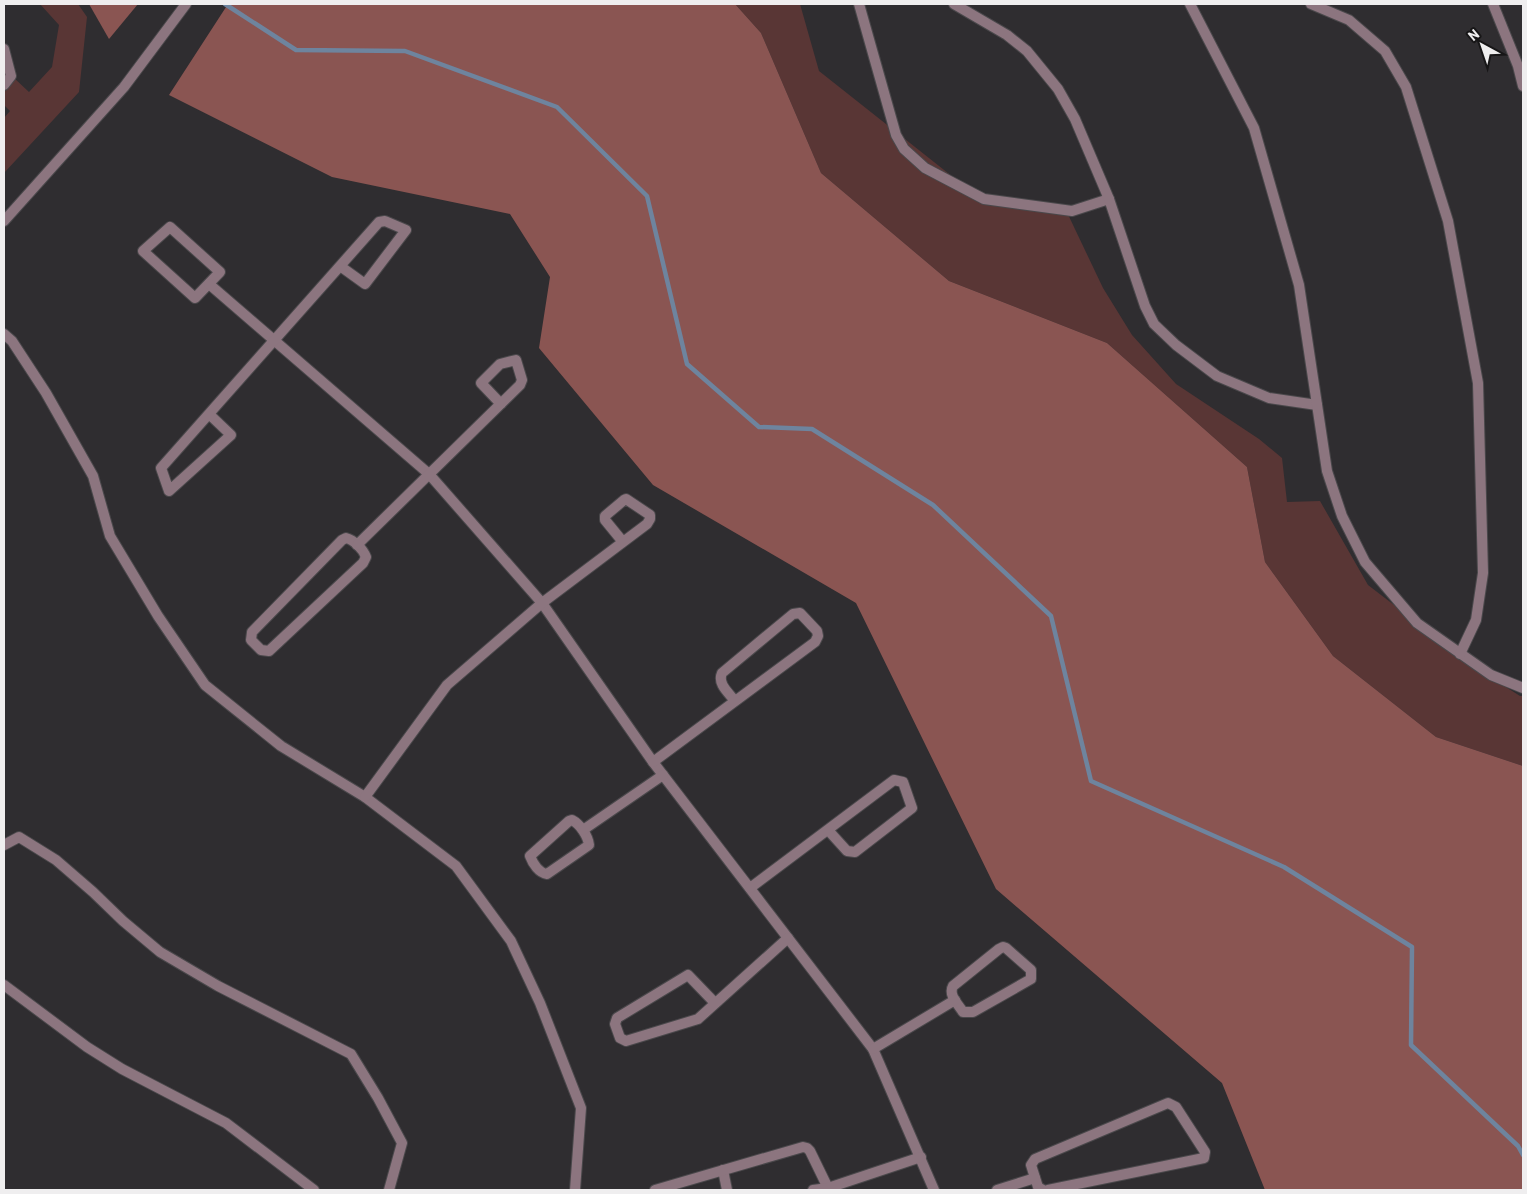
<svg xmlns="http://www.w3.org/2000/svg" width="1527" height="1194" viewBox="0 0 1527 1194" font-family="Barlow,sans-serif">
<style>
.green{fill:#593635}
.forest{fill:#8a5552}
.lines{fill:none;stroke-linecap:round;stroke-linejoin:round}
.stream{stroke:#6e849e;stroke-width:4.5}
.minor-casing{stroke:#4a484b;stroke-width:12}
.minor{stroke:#8c757f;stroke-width:10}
</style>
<rect width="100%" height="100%" fill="#2f2d30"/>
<g class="green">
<polygon points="40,4 78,4 87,17 79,92 4,173 4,118 10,111 4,105 4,90 14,78 29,92 52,67 59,25"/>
<polygon points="735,4 800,4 819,71 982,200 1064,206 1103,288 1132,335 1176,384 1259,439 1282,458 1287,502 1320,501 1368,585 1476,668 1520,696 1523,696 1523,766 1436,737 1333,656 1265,562 1247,467 1107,343 949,281 821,173 761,33"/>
</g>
<g class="forest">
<polygon points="89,4 138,4 109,39"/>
<polygon points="228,4 735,4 761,33 821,173 949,281 1107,343 1247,467 1265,562 1333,656 1436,737 1523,766 1523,1190 1265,1190 1222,1083 996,889 856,603 653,485 539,348 550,277 510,214 332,177 169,95"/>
</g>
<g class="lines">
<polyline class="stream" points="225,4 296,50 405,51 557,107 647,196 687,364 759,427 812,429 933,505 1051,616 1091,781 1284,867 1412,947 1411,1045 1518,1146 1523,1155"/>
<g class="minor-casing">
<g id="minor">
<polyline points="859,4 896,135 904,149 925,168 984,199 1072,211 1109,199"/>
<polyline points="954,4 1007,35 1027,51 1058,89 1075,119 1109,199 1145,306 1154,324 1176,345 1217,376 1269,398 1317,405"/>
<polyline points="1190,4 1254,128 1299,285 1327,471 1342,516 1365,562 1417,623 1491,675 1523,688"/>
<polyline points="1311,4 1349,20 1385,51 1406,87 1448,221 1478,383 1483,573 1476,620 1460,654"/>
<polyline points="1493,4 1518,66 1523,86"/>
<polyline points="4,49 11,76 4,85"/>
<polyline points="4,221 124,87 186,4"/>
<polygon points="170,227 220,272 195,298 143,251"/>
<polyline points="209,284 429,474 542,603 653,762 873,1049 934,1190"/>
<polyline points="4,334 12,341 46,393 93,476 110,536 158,616 205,685 281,746 365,797 456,866 511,941 540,1003 581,1108 575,1190"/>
<polyline points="209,414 231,435 169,491 161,468 379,222 385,221 406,230 365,284 340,266"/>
<path d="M346,538C354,540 363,549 366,557L363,563L269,651L261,650L251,640L252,632L342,540Z"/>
<polyline points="357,545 520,385 522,380 516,360 500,364 481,383 501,404"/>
<path d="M653,762L815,642L818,636L817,631L800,613L793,614L722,673C717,684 729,693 735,701"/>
<polyline points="365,797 447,685 542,603 647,524 650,519 650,515 626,499 624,500 605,516 605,520 623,542"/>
<path d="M572,820C580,824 588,836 589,845L547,874C539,873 533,864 530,856L569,821Z"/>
<polyline points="583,830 663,775"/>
<polyline points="4,845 19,837 56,860 93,892 123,921 160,952 218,986 351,1054 378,1098 402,1143 389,1190"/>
<polyline points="750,888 894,780 903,782 912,808 855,852 847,851 828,830"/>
<path d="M1003,947L1006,948L1031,970V979L973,1012H963C958,1004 948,995 953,986L999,949Z"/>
<polyline points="4,985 87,1047 122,1069 226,1123 314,1190"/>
<polyline points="715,1003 688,975 617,1018 615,1024 620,1038 626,1041 698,1019 788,938"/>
<polyline points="873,1049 955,1000"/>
<polyline points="723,1170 727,1190"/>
<polyline points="655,1190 803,1147 807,1148 810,1151 828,1188"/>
<polyline points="813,1190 828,1188 921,1157"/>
<polyline points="997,1190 1035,1178"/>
<polyline points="1043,1190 1038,1187 1031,1165 1035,1159 1168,1103 1176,1107 1205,1152 1204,1158 1048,1190"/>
</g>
</g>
<use href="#minor" class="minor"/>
</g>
<rect width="1527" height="1194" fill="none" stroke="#efeeef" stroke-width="10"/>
<g transform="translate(1482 45) rotate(320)" stroke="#171617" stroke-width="4" paint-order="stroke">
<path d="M0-4L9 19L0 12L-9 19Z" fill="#efeeef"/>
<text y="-8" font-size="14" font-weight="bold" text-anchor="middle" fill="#efeeef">N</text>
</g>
</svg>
